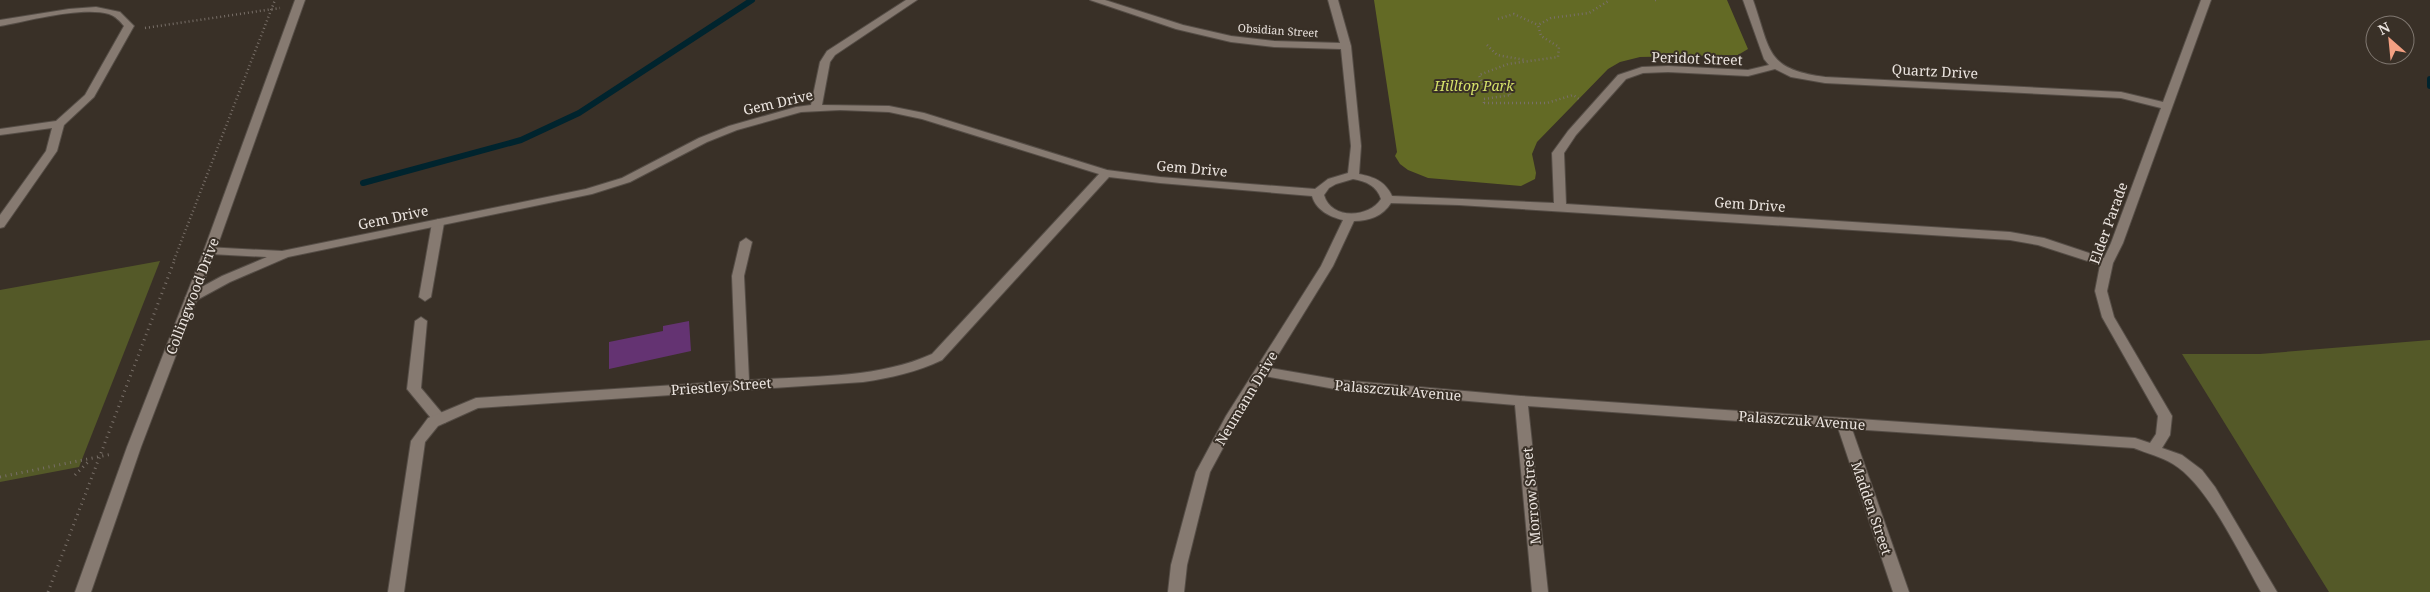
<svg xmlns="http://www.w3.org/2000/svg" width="2430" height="592" viewBox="0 0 2430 592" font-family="'Noto Serif',serif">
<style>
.green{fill:#545928}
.forest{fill:#636a25}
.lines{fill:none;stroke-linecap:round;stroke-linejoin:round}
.stream{stroke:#00242e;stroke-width:6}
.building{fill:#643372}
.service-casing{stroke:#554d46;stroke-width:2}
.minor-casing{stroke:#554d46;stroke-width:2}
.secondary-casing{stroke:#554d46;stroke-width:2}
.path-far1{stroke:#786f68;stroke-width:2.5;stroke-dasharray:1 3;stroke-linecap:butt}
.path{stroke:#786f68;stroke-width:3;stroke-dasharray:1 4.5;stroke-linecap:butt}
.service{fill:#867a71;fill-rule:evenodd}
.minor{fill:#867a71;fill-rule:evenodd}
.secondary{fill:#867a71;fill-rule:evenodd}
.labels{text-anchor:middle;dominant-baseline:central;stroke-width:4;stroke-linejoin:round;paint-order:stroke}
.far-street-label{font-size:11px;fill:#ebe4df;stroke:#393027}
.street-label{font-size:14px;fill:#ebe4df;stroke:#393027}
.park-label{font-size:14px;font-style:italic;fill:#d5e169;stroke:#393027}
</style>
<rect width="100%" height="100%" fill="#393027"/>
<g class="green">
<polygon points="160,261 79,467 0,482 0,290"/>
<polygon points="2430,340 2430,592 2329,592 2182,354 2260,354"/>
</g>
<polygon class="forest" points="1374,0 1727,0 1748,49 1738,55 1640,57 1620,62 1608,69 1537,142 1532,154 1536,173 1535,179 1521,186 1428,178 1408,170 1400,164 1395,156 1397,152"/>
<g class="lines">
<g class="stream">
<polyline points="2430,79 2430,86"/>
<polyline points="363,183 521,140 579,113 752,0"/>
</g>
</g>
<polygon class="building" points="689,321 691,351 609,369 609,342 663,331 663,326"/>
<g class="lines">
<g class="service-casing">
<g id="service">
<polygon points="438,219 444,223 431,297 425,301 419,297 432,223"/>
<polygon points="421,317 427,321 421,388 447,419 445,423 435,423 407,389 415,321"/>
</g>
</g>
<g class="minor-casing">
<g id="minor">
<path d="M906,0H917L835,55L830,62L822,105L889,106L924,113L1107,170L1160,177L1315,189L1328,179L1348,173L1351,146L1341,49L1274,47L1231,42L1176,29L1090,0H1105L1183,25L1231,36L1274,41L1340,43L1328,0H1338L1351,46L1361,146L1359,174C1374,177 1385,181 1392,196L1554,203L1552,153L1568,131L1618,75L1642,67L1668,66L1748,70L1769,65L1764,59L1743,0H1753C1771,51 1765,69 1825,77L2121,92L2163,102L2201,0H2211L2123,243L2113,263L2107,291L2114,317L2172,416L2170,435L2162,448L2182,455L2202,470L2215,487L2277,592H2261C2240,555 2208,485 2173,464C2162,457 2146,453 2134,448L1852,429L1909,592H1893L1838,428L1528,406L1548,592H1532L1515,405L1340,390L1265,376L1237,422L1210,472L1187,565L1184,592H1168L1171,565L1196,472L1226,416L1321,266L1343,220C1330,217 1316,210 1312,196L1160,183L1109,177L942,360C917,372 890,378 863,382L478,408L438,426L425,442L404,592H388L411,441L428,418L476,398L736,381L732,276L740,242L746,238L752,242L744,276L749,380C810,376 877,379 932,354L1099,174L922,119L889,112L840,110L801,112L737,130L707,142L630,182L592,194L288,257L230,282L195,301H187L185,298L187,295L222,276L267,257L210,254L206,253L204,250L206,247L282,251L586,189L622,178L699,138L729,126L796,107L811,105L820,62L827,51ZM1775,69L1791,77L1825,83L2121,98L2161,108L2111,243L2104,258L2044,238L2010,232L1566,204L1564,153L1576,135L1626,79L1643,73L1668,72L1748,76ZM1353,179C1366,181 1377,186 1381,199C1369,218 1331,220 1324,195L1329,188L1336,184ZM1391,203L1459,205L2010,240L2038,245L2100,265L2095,291L2102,317L2158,416L2156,434L2150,443L2135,438L1521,396L1340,380L1270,368L1333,266L1354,221C1369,221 1383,216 1391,203Z"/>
<path d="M96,7L120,12L134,26L94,97L64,125L57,151L4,227L0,228V215L46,151L52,128L0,135V129L56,121L85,95L124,26C120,21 115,16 109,14C82,6 28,21 0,26V20L69,9Z"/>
</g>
</g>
<g class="secondary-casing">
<polygon id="secondary" points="295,0 305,0 216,250 141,447 91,592 75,592 127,447 204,250"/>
</g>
<g class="path-far1">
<polyline points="1655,0 1657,0"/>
<polyline points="1498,19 1514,14 1538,25"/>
<polyline points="145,28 280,8"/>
<polyline points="1487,45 1497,55 1525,60"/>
<polyline points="1484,103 1484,99 1511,95 1509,92 1484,88 1479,75 1508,64 1558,57 1559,47 1541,36 1538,25 1551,18 1589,13 1610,0"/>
<polyline points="1484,103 1547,103 1573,95 1579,99"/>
<polyline points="174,260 275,0"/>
</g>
<g class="path">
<polyline points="75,475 89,461"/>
<polyline points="0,477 112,454"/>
<polyline points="48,592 175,259"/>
</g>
<use href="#service" class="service"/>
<use href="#minor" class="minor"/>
<use href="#secondary" class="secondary"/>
</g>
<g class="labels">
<g class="far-street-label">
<text transform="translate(1278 30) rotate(4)">Obsidian Street</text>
</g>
<g class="street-label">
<text transform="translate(1697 58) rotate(2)">Peridot Street</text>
<text transform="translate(1935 71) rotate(3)">Quartz Drive</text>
<text transform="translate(778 102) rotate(-13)">Gem Drive</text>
<text transform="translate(1192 168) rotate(5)">Gem Drive</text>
<text transform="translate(1750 204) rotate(4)">Gem Drive</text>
<text transform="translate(393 217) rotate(-12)">Gem Drive</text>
<text transform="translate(2108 223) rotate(-70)">Elder Parade</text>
<text transform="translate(192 296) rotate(-69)">Collingwood Drive</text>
<text transform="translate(721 386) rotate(-4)">Priestley Street</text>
<text transform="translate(1398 390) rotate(5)">Palaszczuk Avenue</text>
<text transform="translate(1246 398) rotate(-59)">Neumann Drive</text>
<text transform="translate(1802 420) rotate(4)">Palaszczuk Avenue</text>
<text transform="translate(1531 496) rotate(-95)">Morrow Street</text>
<text transform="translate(1872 508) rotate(71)">Madden Street</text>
</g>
<g class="park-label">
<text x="1474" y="85">Hilltop Park</text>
</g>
</g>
<g transform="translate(2390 40) rotate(333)"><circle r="24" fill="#393027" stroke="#807871"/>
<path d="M0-4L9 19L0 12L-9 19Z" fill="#f3a082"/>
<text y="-8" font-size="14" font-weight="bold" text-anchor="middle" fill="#ebe4df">N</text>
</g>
</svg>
